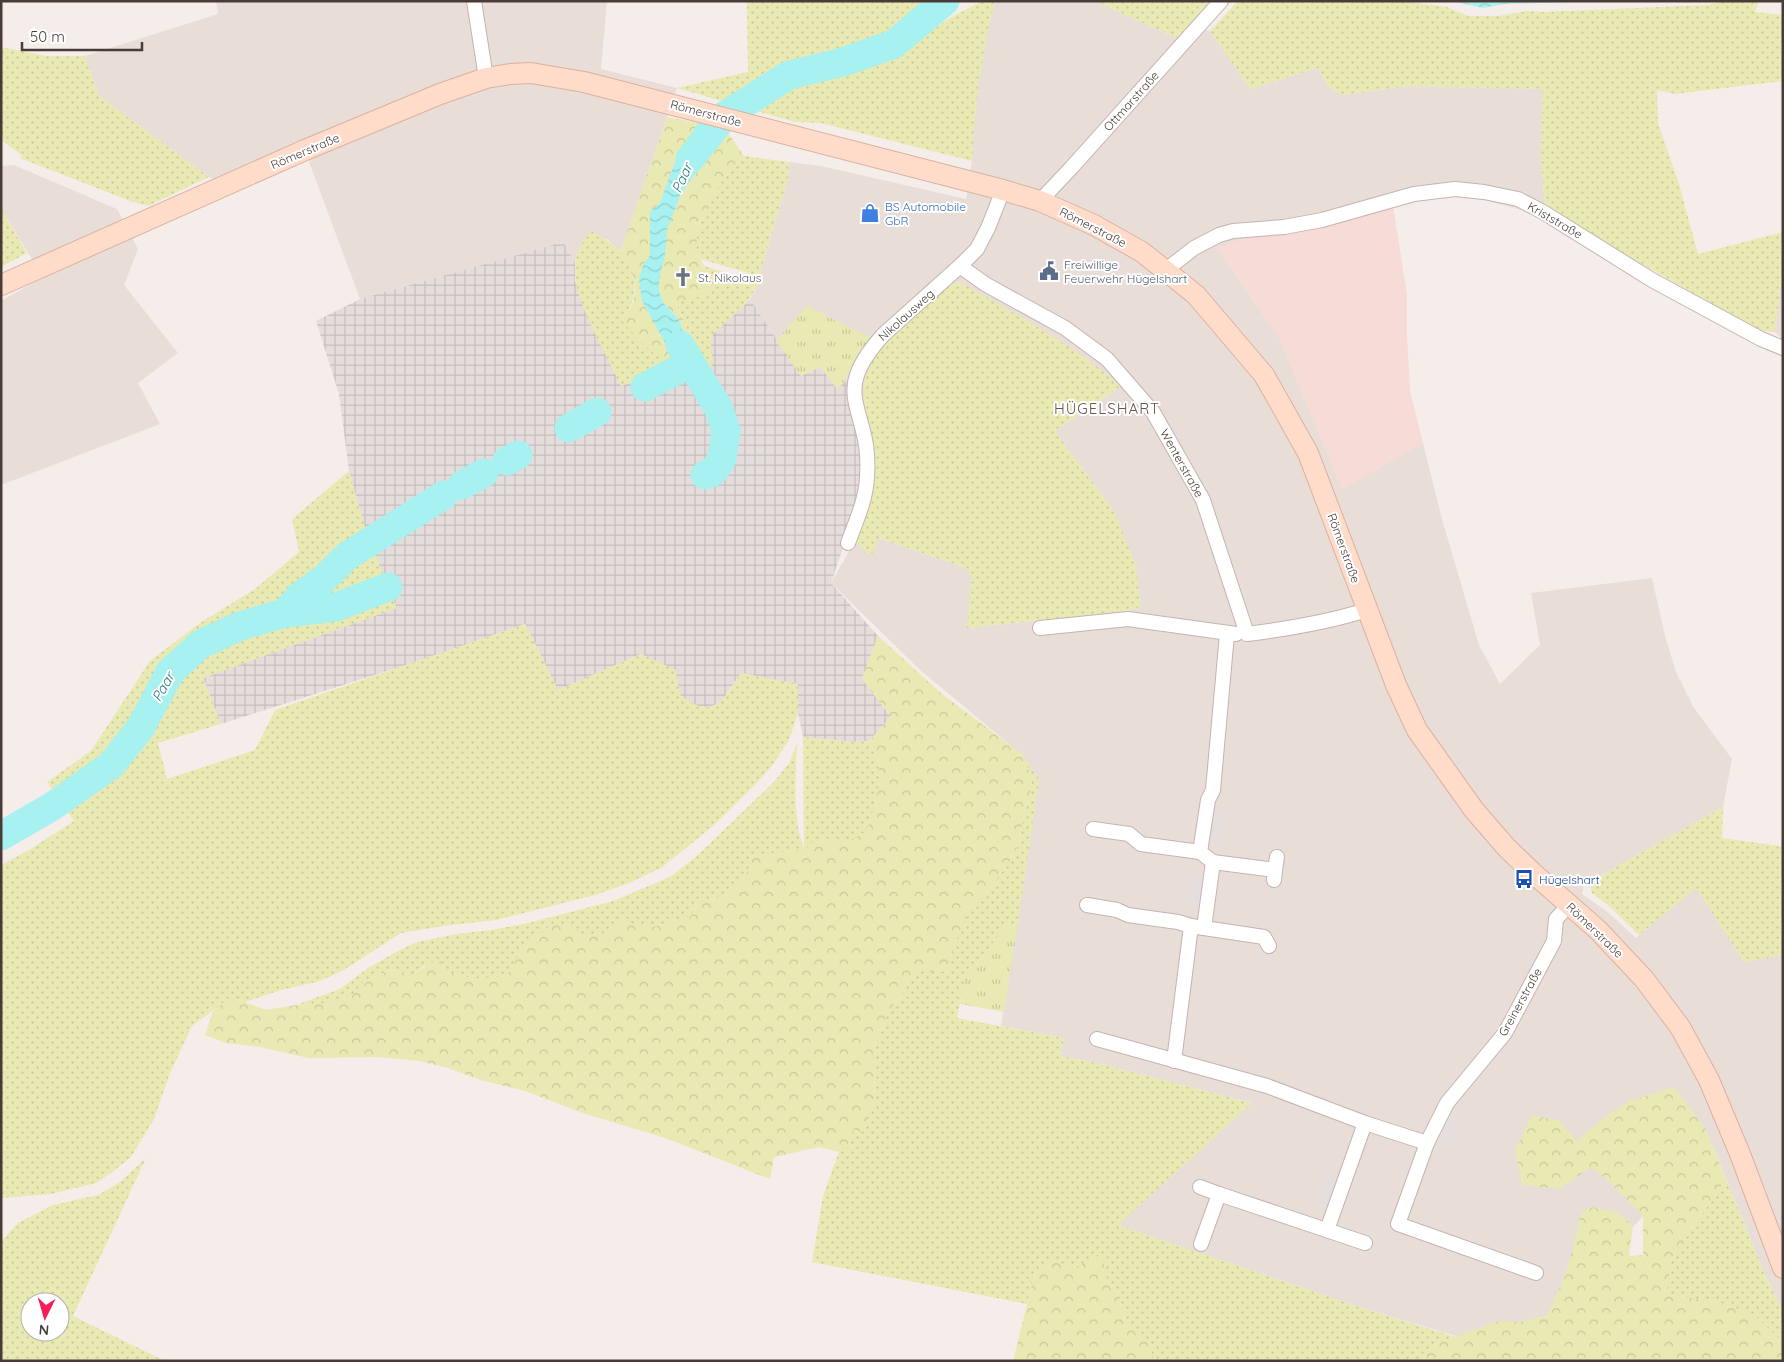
<svg xmlns="http://www.w3.org/2000/svg" width="1784" height="1362" viewBox="0 0 1784 1362" font-family="Quicksand,sans-serif">
<style>
.residential{fill:#e9ddd8}
.commercial{fill:#f6dbd6}
.industrial{fill:url(#industrial-grid)}
.grass{fill:url(#grass-dots);fill-rule:evenodd}
.forest{fill:url(#forest-crowns)}
.park{fill:url(#park-tufts)}
.parking{fill:#e4dfde}
.water{fill:url(#water-waves)}
.lines{fill:none;stroke-linecap:round;stroke-linejoin:round}
.river{stroke:#a7f1f0;stroke-width:29}
.minor-casing{stroke:#c4b4af;stroke-width:16}
.secondary-casing{stroke:#dbb19e;stroke-width:22}
.minor{stroke:#fff;stroke-width:14}
.secondary{stroke:#ffdcca;stroke-width:20}
.labels{text-anchor:middle;dominant-baseline:central;stroke-width:4;stroke-linejoin:round;paint-order:stroke}
.street-label{font-size:12px;fill:#493b38;stroke:#fff}
.shop-label{font-size:12px;fill:#366cbe;stroke:#fff;text-anchor:start}
.service-label{font-size:12px;fill:#4e5e75;stroke:#fff;text-anchor:start}
.worship-label{font-size:12px;fill:#5b616d;stroke:#fff;text-anchor:start}
.transit-label{font-size:12px;fill:#164399;stroke:#fff;text-anchor:start}
.water-label{font-size:14px;font-style:italic;fill:#247d7d;stroke:#fff}
.quarter-label{font-size:15px;letter-spacing:1px;fill:#6c544f;stroke:#fff}
</style>
<defs>
<pattern id="industrial-grid" width="8" height="8" patternUnits="userSpaceOnUse" patternTransform="scale(1.25)"><rect width="8" height="8" fill="#e5dddb"/><path d="M0 4h8M4 0v8" fill="none" stroke="#c6bfbd"/></pattern>
<pattern id="grass-dots" width="8" height="8" patternUnits="userSpaceOnUse" patternTransform="scale(1.25)"><rect width="8" height="8" fill="#e8e9b3"/><path d="M2 2h.1M6 6h.1" fill="none" stroke="#c8c99b" stroke-width="1.8" stroke-linecap="round"/></pattern>
<pattern id="forest-crowns" width="20" height="18" patternUnits="userSpaceOnUse" patternTransform="scale(1.25)"><rect width="20" height="18" fill="#e8e9b3"/><path d="M2 6a3 3 0 1 1 6 0M12 15a3 3 0 1 1 6 0" fill="none" stroke="#c8c99b"/></pattern>
<pattern id="park-tufts" width="24" height="20" patternUnits="userSpaceOnUse" patternTransform="scale(1.25)"><rect width="24" height="20" fill="#e8e9b3"/><path d="M3 7l-1-3M5 7V3M7 7l1-3M15 17l-1-3M17 17v-4M19 17l1-3" fill="none" stroke="#c8c99b"/></pattern>
<pattern id="water-waves" width="16" height="10" patternUnits="userSpaceOnUse" patternTransform="scale(1.25)"><rect width="16" height="10" fill="#a7f1f0"/><path d="M0 5q4-4 8 0t8 0" fill="none" stroke="#91d0cf"/></pattern>
</defs>
<rect width="100%" height="100%" fill="#f5edea"/>
<g class="residential">
<polygon points="216,1 607,1 601,69 677,88 621,251 607,239 584,239 575,262 563,242 360,299 305,151 226,185 209,177 99,96 85,56 218,14"/>
<polygon points="995,1 1094,1 1179,39 1192,24 1210,31 1250,89 1318,68 1328,86 1342,95 1408,86 1543,89 1541,157 1545,204 1536,214 1488,201 1451,195 1416,200 1217,248 1279,337 1342,489 1423,443 1442,519 1479,645 1500,684 1540,645 1531,593 1652,578 1665,636 1676,672 1694,708 1732,759 1723,807 1584,885 1582,894 1609,913 1636,938 1696,887 1744,961 1783,955 1783,1312 1761,1266 1713,1146 1643,1216 1520,1355 1362,1308 1117,1225 1252,1103 1093,1062 1060,1056 1064,1038 1001,1026 1039,780 1021,754 919,669 831,583 855,541 879,538 966,568 972,576 968,628 1126,611 1141,607 1115,513 1055,431 1120,387 960,282 949,285 903,325 862,406 801,376 750,299 759,283 759,276 788,178 789,162 821,166 966,199 972,161 975,104 987,33"/>
<polygon points="14,165 117,209 138,249 124,285 178,353 138,383 160,424 1,485 1,301 43,277 1,209 1,166"/>
<polygon points="1783,264 1783,340 1775,332"/>
</g>
<polygon class="commercial" points="1393,206 1407,294 1407,335 1410,391 1423,443 1342,490 1279,337 1217,248 1244,238 1311,228"/>
<polygon class="industrial" points="563,242 575,262 575,281 621,386 679,363 694,382 700,379 711,371 711,340 713,334 750,299 801,376 820,367 837,389 845,381 849,387 860,442 860,497 831,583 878,636 862,679 891,717 869,741 853,742 803,737 798,713 798,685 741,673 721,702 710,707 695,706 680,695 641,654 558,690 525,624 412,663 221,724 203,678 396,608 367,535 349,471 339,394 316,321 360,299"/>
<g class="grass">
<path d="M747,1H926L888,30L913,42L950,18L982,1H995C981,55 975,106 972,161L821,123L795,122L677,88L748,72Z"/>
<polygon points="1094,1 1211,1 1179,39"/>
<polygon points="1238,1 1401,1 1447,7 1468,16 1499,16 1527,11 1544,12 1706,5 1725,1 1759,1 1755,12 1783,15 1783,81 1675,94 1657,90 1658,123 1679,184 1698,254 1783,232 1783,264 1775,332 1762,331 1720,308 1617,250 1545,204 1541,157 1543,89 1408,86 1342,95 1328,86 1318,68 1250,89 1210,31"/>
<polygon points="1,47 46,56 85,56 99,96 209,177 148,206 130,201 20,158 23,156 1,140"/>
<path d="M744,156L789,162L788,178L759,276L700,259C699,255 697,251 696,248C695,222 724,170 744,156Z"/>
<polygon points="1,209 27,253 1,267"/>
<path d="M591,231C614,243 633,256 634,283C634,298 634,301 626,313L654,353L668,359L675,365L621,386C613,370 605,354 597,338C581,304 560,264 591,231Z"/>
<path d="M704,266L759,283L745,305L713,334C707,348 719,364 706,375L691,354V337L675,301L712,294Z"/>
<path d="M960,282C1015,314 1073,344 1121,386L1055,431L1115,513L1136,565L1141,607L1126,611L967,628L972,576L966,568L879,538L871,556L855,541L871,492L862,406L865,375L878,350L903,325L950,285Z"/>
<path d="M349,471L367,535L397,608L203,678L221,724L158,743L167,779L255,750L275,710L525,624L558,690L641,654L676,670L680,695C715,721 722,702 741,673L798,684V713L789,740L771,767L754,786L712,827L661,868L629,883L595,895L496,920L450,925L401,933L342,971L320,981L281,990L245,1002L231,997L192,1026L170,1073L154,1119L131,1157L111,1173L96,1183L51,1194L1,1198V865L29,850L74,821L47,782L91,751L150,661L200,623L255,589L299,552L292,519Z"/>
<path d="M803,737L853,742L869,741C872,748 876,756 878,763C883,783 873,813 866,832L846,842L814,841L805,850L752,856C743,893 729,894 696,904L691,916L653,927L617,921L611,932L584,936L574,926L534,938L519,954L508,976L474,979L424,966L412,975L393,969L363,982L352,996L324,1003L296,1005L340,989L368,968L398,951L417,942L456,934L491,930L528,923L613,901L670,877L697,856L774,782L789,763L797,744C796,774 792,821 804,848Z"/>
<polygon points="1022,754 1039,780 1017,928 1009,922 964,981 957,1018 1064,1038 1060,1056 1093,1062 1252,1103 1118,1225 1362,1308 1456,1337 1433,1345 1421,1361 1154,1361 1148,1340 1125,1320 1120,1297 1107,1278 1077,1267 1052,1262 1035,1272 1027,1304 812,1262 823,1196 839,1152 850,1147 853,1129 874,1108 875,1048 888,1011 901,996 918,968 938,973 948,969 954,946 970,906 990,888 1019,845 1023,818 1030,796 1032,779"/>
<polygon points="1723,807 1722,838 1780,846 1783,848 1783,955 1744,962 1696,888 1639,935 1608,905 1592,893 1589,882"/>
<path d="M146,1158L73,1316L165,1361H1V1242L18,1223L53,1205L98,1195L120,1182ZM30,1302H60V1332H30Z"/>
<polygon points="1726,1179 1761,1266 1783,1312 1783,1343 1755,1316 1721,1303 1666,1294 1671,1258"/>
</g>
<g class="forest">
<path d="M667,117L698,123L676,159L660,204L650,212V255L643,265L642,301L665,343L679,363L675,365C668,359 661,358 654,353C642,345 632,332 622,321C625,314 632,306 634,300C637,281 632,265 621,251Z"/>
<path d="M726,130L744,156C725,169 692,226 697,250C698,256 702,261 705,267C708,276 709,285 712,294L675,302L691,337V354L679,320L663,302L659,293V279L666,242V230L681,194Z"/>
<path d="M878,636L942,694L1022,754L1032,778L1030,796L1023,818L1019,844L1007,866L990,888L970,906L954,946L948,969L938,973L918,969L901,996L888,1011L875,1048L874,1108L861,1132L853,1129L850,1147L839,1152L819,1147L774,1157L770,1179L668,1139L583,1113L525,1091L480,1080L448,1068L419,1061L378,1057L309,1058L260,1047L226,1043L205,1035L213,1011L231,997L266,1010L296,1005L324,1003L352,996L363,982L393,969L412,975L438,959L451,973L474,979L507,976L519,954L534,938L551,925L574,926L584,936L611,932L616,920L653,927L691,916L696,904C729,894 743,893 752,856L804,850L814,841L846,842L866,832C873,814 883,782 878,763C876,756 872,748 869,741L891,717L862,679Z"/>
<path d="M1674,1087L1706,1130L1726,1179L1671,1258L1667,1294L1721,1303L1756,1316L1783,1343V1361H1421L1433,1345L1499,1321L1521,1322L1547,1315C1564,1283 1574,1251 1580,1216L1590,1207L1617,1212L1633,1226L1629,1256L1643,1255V1216L1612,1184L1591,1167L1560,1189L1522,1185L1515,1150L1532,1116L1558,1120L1577,1141L1600,1121L1629,1101Z"/>
<polygon points="1101,1253 1107,1278 1120,1297 1125,1320 1148,1340 1154,1361 1013,1361 1035,1272 1052,1261 1077,1267"/>
</g>
<g class="park">
<polygon points="807,306 873,339 850,373 847,372 845,381 838,389 820,367 801,376 776,341"/>
<polygon points="1009,922 1017,928 1004,1012 960,1004 964,981"/>
</g>
<g class="parking">
<polygon points="1212,809 1224,810 1220,845 1208,843"/>
<polygon points="1193,871 1204,872 1200,906 1189,905"/>
<polygon points="1448,1120 1459,1125 1449,1147 1438,1143"/>
<polygon points="1327,1175 1338,1179 1329,1208 1317,1204"/>
</g>
<g class="water">
<polygon points="1452,1 1603,1 1504,4 1483,8"/>
<polygon points="698,123 726,130 681,194 667,230 665,255 659,279 659,292 663,302 679,320 691,354 706,375 694,383 665,343 642,301 639,279 643,265 650,255 650,212 660,203 676,159"/>
<path d="M716,389C724,400 736,413 735,428C734,433 732,438 731,443C729,466 728,468 708,480L702,469L713,462L717,427L716,417L705,396Z"/>
</g>
<g class="lines">
<g class="river">
<polyline points="690,159 724,116 789,75 843,62 894,44 945,1"/>
<polyline points="680,345 719,409 726,431 722,459 713,472 705,475"/>
<polyline points="645,387 691,363"/>
<polyline points="569,428 597,412"/>
<polyline points="507,461 518,455"/>
<polyline points="462,485 484,473"/>
<polyline points="285,613 299,597 325,578 347,556 444,495"/>
<polyline points="1,836 53,806 111,765 141,727 170,672 201,644 240,626 285,613 336,607 388,587"/>
</g>
<g class="minor-casing">
<g id="minor">
<polyline points="474,1 486,78"/>
<polyline points="1040,201 1072,167 1221,1"/>
<path d="M960,266L985,284L1065,328L1107,359L1153,412L1203,500L1247,634C1287,629 1328,622 1367,610"/>
<polyline points="1166,270 1194,248 1219,235 1233,231 1284,227 1322,220 1414,194 1455,189 1484,192 1518,199 1543,212 1652,280 1761,339 1783,348"/>
<path d="M848,543C856,521 866,500 867,477C868,462 867,445 863,431C859,413 850,394 857,375C862,360 874,345 884,334L960,266L977,249L988,228L1003,190"/>
<polyline points="1040,628 1128,619 1236,634"/>
<polyline points="1093,829 1129,834 1141,844 1200,852"/>
<polyline points="1213,862 1275,870 1274,880"/>
<polyline points="1275,870 1277,857"/>
<polyline points="1087,905 1117,910 1128,915 1178,922 1191,926"/>
<polyline points="1204,928 1264,937 1269,946"/>
<polyline points="1097,1039 1267,1086 1365,1123 1427,1143"/>
<polyline points="1174,1061 1191,926 1204,928 1213,862 1200,852 1208,800 1213,790 1227,634"/>
<polyline points="1200,1187 1219,1194"/>
<polyline points="1327,1230 1365,1123"/>
<polyline points="1201,1244 1219,1194 1365,1243"/>
<polyline points="1536,1273 1398,1224 1427,1143 1447,1103 1505,1033 1554,941 1556,919 1569,905"/>
</g>
</g>
<g class="secondary-casing">
<polyline id="secondary" points="1,285 305,150 440,94 486,78 510,74 531,73 584,82 1003,190 1040,201 1094,225 1142,252 1196,295 1264,375 1308,453 1396,685 1417,730 1474,810 1506,847 1534,874 1598,930 1644,979 1680,1027 1709,1080 1740,1154 1783,1268"/>
</g>
<use href="#minor" class="minor"/>
<use href="#secondary" class="secondary"/>
</g>
<defs>
<g id="shop-bare" transform="scale(1.5)"><path d="M-5-2.5h2.3a2.7 3.5 0 0 1 5.4 0H5L5.5 6h-11ZM-1.5-2.5h3a1.5 2.3 0 0 0-3 0Z" fill="#3f7fe0" stroke="#fff" stroke-width="2.5" paint-order="stroke"/></g>
<g id="civic-bare" transform="scale(1.5)"><path d="M-.6-6.5H3V-4.5H.6V-3L4-1V1h2V6H-6V1h2V-1L-.6-3ZM-1.2 2.5V6h2.4V2.5Z" fill="#5c6f8a" stroke="#fff" stroke-width="2.5" paint-order="stroke"/></g>
<g id="church-bare" transform="scale(1.5)"><path d="M-1.2-6h2.4v3.5h3.3v2.4h-3.3V6h-2.4V-.1h-3.3v-2.4h3.3Z" fill="#6b7280" stroke="#fff" stroke-width="2.5" paint-order="stroke"/></g>
<g id="bus-bare" transform="scale(1.5)"><path d="M-5-6H5V4H4V6H2V4H-2V6H-4V4H-5ZM-3.5-4V0h7V-4ZM-3.5 1.2v1.5H-2V1.2ZM2 1.2v1.5H3.5V1.2Z" fill="#1a4fb4" stroke="#fff" stroke-width="2.5" paint-order="stroke"/></g>
</defs>
<g fill-rule="evenodd">
<use href="#shop-bare" x="870" y="213"/>
<use href="#civic-bare" x="1049" y="271"/>
<use href="#church-bare" x="683" y="277"/>
<use href="#bus-bare" x="1524" y="879"/>
</g>
<g class="labels">
<g class="street-label">
<text transform="translate(1131 101) rotate(-48)">Ottmarstraße</text>
<text transform="translate(706 113) rotate(15)">Römerstraße</text>
<text transform="translate(305 151) rotate(-23)">Römerstraße</text>
<text transform="translate(1555 220) rotate(30)">Kriststraße</text>
<text transform="translate(1093 227) rotate(27)">Römerstraße</text>
<text transform="translate(906 315) rotate(-42)">Nikolausweg</text>
<text transform="translate(1182 463) rotate(61)">Wenterstraße</text>
<text transform="translate(1344 548) rotate(70)">Römerstraße</text>
<text transform="translate(1595 930) rotate(44)">Römerstraße</text>
<text transform="translate(1520 1002) rotate(-61)">Greinerstraße</text>
</g>
<g class="shop-label">
<text x="885" y="206">BS Automobile<tspan x="885" dy="14">GbR</tspan></text>
</g>
<g class="service-label">
<text x="1064" y="264">Freiwillige<tspan x="1064" dy="14">Feuerwehr Hügelshart</tspan></text>
</g>
<g class="worship-label">
<text x="698" y="277">St. Nikolaus</text>
</g>
<g class="transit-label">
<text x="1539" y="879">Hügelshart</text>
</g>
<g class="water-label">
<text transform="translate(682 178) rotate(-66)">Paar</text>
<text transform="translate(163 687) rotate(-60)">Paar</text>
</g>
<g class="quarter-label">
<text x="1107" y="408">HÜGELSHART</text>
</g>
</g>
<rect width="1784" height="1362" fill="none" stroke="#493b38" stroke-width="5"/>
<g transform="translate(45 1317) rotate(185)"><circle r="24" fill="#ffffff" stroke="#b6b1af"/>
<path d="M0-4L9 19L0 12L-9 19Z" fill="#fb1b59"/>
<text y="-8" font-size="14" font-weight="bold" text-anchor="middle" fill="#493b38">N</text>
</g>
<path d="M22 42v8h120v-8" fill="none" stroke="#493b38" stroke-width="2.5"/>
<text x="30" y="42" font-size="15" fill="#493b38" stroke="#ffffff" stroke-width="4" paint-order="stroke">50 m</text>
</svg>
